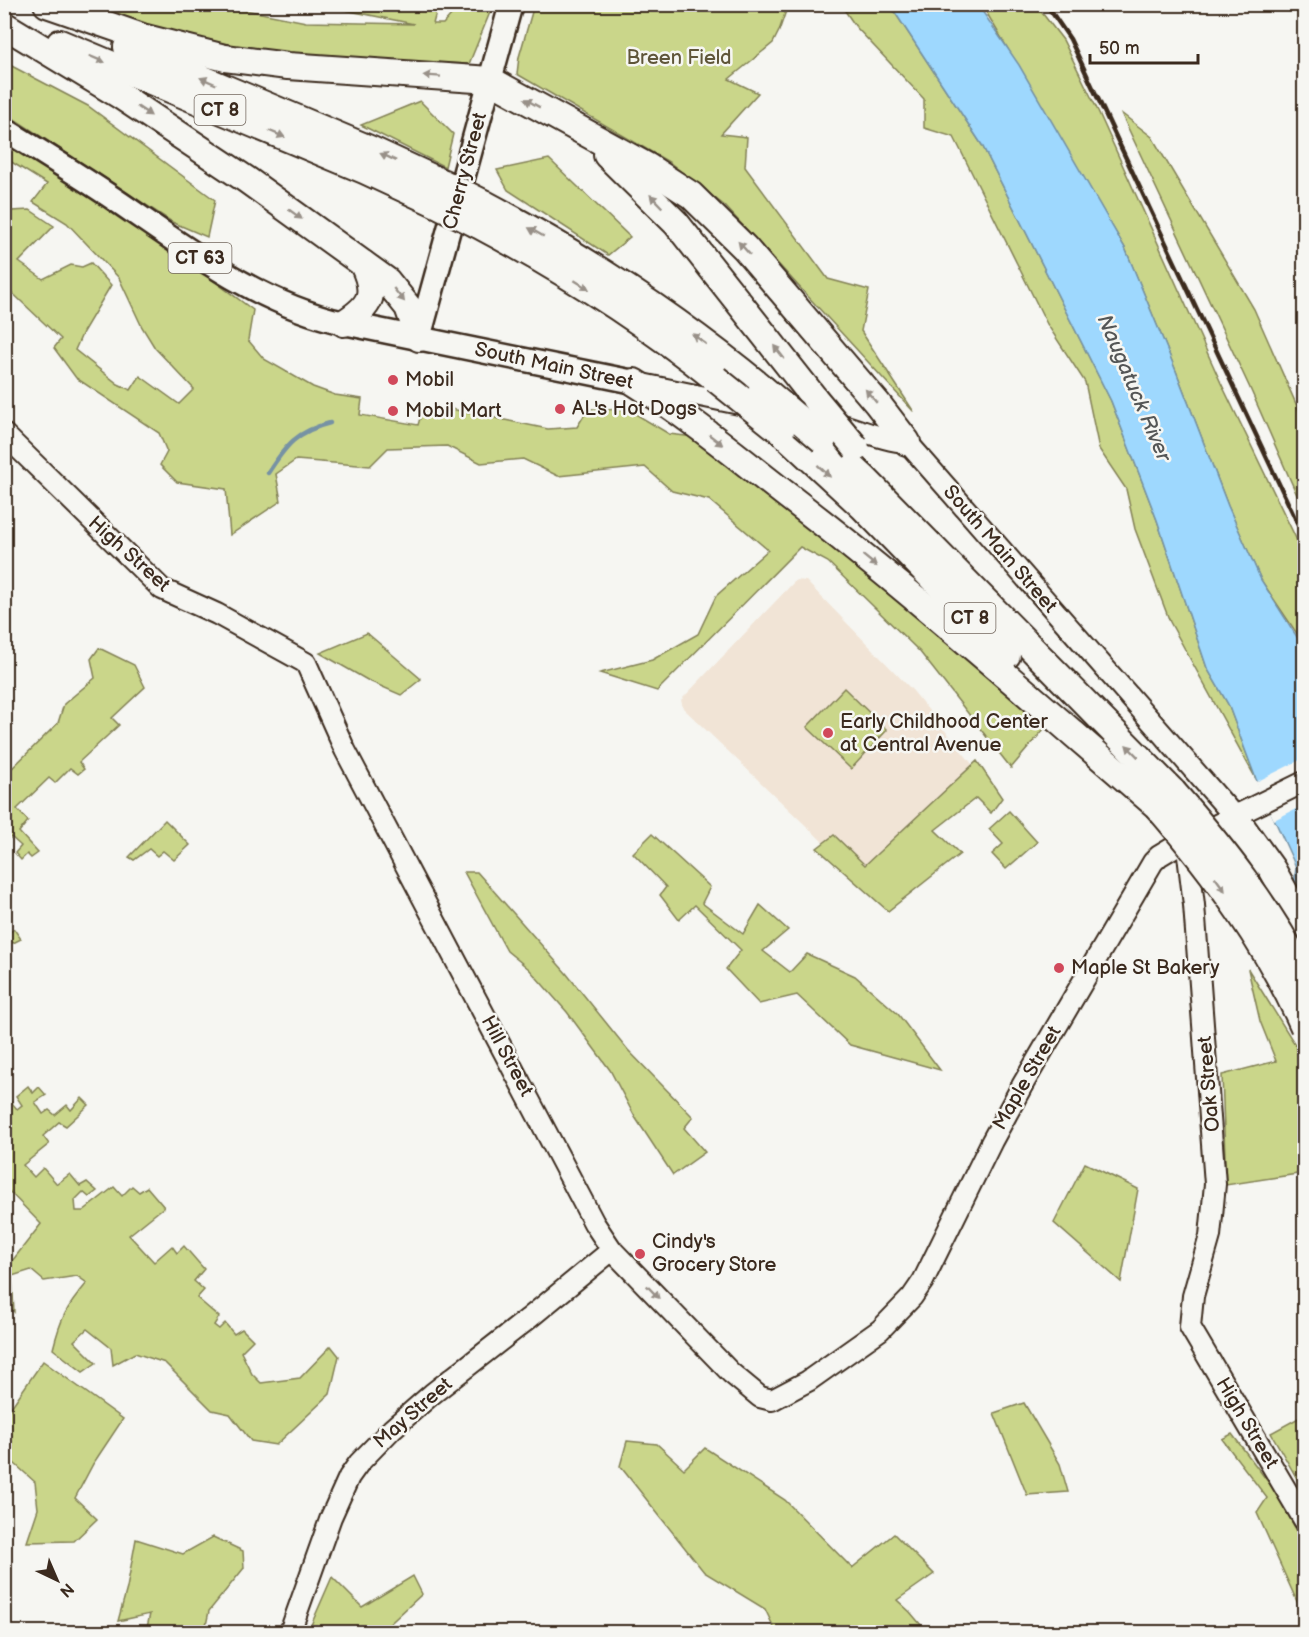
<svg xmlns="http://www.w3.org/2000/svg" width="1309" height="1637" viewBox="0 0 1309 1637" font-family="'Balsamiq Sans',sans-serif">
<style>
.built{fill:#f1e4d6}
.green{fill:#cad68a;stroke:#828054;stroke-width:1.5}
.water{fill:#9ed8fe;stroke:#7692a4;stroke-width:1.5}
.pier{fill:#f6f6f2}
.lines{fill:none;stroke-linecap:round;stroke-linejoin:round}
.stream{stroke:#7692a4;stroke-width:4.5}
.secondary-casing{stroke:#3b2a1e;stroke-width:24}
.primary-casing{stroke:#3b2a1e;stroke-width:27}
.highway-casing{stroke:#3b2a1e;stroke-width:30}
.secondary{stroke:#f6f6f2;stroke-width:20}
.primary{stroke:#f6f6f2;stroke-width:22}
.highway{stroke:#f6f6f2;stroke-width:26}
.rail{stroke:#3b2a1e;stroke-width:4.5}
.highway-bridge-casing{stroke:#3b2a1e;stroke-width:30;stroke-linecap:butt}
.highway-bridge{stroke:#f6f6f2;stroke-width:26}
.oneway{fill:#989088}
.poi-dot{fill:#d1495b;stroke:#f6f6f2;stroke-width:2}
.labels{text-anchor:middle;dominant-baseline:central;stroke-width:5;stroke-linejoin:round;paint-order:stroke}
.shield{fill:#f6f6f2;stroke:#73675e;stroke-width:1.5}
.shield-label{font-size:18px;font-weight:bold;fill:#3b2a1e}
.park-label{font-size:20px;fill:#5f5539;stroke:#f6f6f2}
.street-label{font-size:20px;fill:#3b2a1e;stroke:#f6f6f2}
.poi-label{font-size:20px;fill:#3b2a1e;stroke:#f6f6f2;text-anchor:start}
.water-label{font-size:21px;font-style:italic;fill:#545656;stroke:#f6f6f2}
</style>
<rect width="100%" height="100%" fill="#f6f6f2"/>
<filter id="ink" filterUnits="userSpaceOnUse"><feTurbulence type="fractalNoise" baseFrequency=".0167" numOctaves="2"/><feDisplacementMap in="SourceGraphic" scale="12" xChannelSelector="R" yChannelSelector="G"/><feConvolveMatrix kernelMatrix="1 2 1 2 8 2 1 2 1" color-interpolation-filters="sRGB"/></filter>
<g filter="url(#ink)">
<polygon class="built" points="796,580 806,581 913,691 981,775 869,886 683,708 681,700"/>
<g class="green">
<polygon points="84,5 220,5 306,22 414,24 320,5 438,5 433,24 443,24 460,5 493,5 469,64 294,58 163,32"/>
<polygon points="534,5 788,5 779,31 773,43 729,79 758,93 721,134 747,137 745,167 828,279 869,290 861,331 914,412 725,206 669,162 517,74 519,57"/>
<polygon points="841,5 890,5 982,145 1111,401 1157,520 1207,668 1228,704 1256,779 1170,622 1135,529 1126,489 1099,449 1085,382 1047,324 954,137 924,128 924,99 856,27"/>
<polygon points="982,5 1036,5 1063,40 1099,113 1221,383 1304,555 1304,644 1261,580 1228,506 1176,371 1125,248"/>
<polygon points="4,62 88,106 215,200 207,237 172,222 5,113"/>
<polygon points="420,101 453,134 445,167 361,125"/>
<polygon points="1121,113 1152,137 1254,309 1304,422 1304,511 1249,386"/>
<path d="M5,144C90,195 174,250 253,310L248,340L264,359L313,387L335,395L362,399L360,415L418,425L423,408L451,409L548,429L577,427L588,409L629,410L669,434L694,437L864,568L1008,694L1044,729L1011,768L920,652L828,562L800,547L657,691L600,673L652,660L698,634L716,596L768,550L709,500L672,491L645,467L558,476L523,459L481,463L447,446L388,448L370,466L296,460L276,474L281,501L230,535L226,489L177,482L160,465L167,452L159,433L76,378L54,348L61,339L5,286L4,209L11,211L30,210L54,226L19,262L43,279L71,265L82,267L91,263L111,285L83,332L75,350L118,384L131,390L140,376L179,404L194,389L155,348L142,327L119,278L67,223L33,202L47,184L5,158Z"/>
<polygon points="549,159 630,237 608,255 508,190 497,170"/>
<polygon points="367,633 421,679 401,695 369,681 320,653"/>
<polygon points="99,648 134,665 145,687 112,718 119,725 79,762 84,769 78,774 70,768 55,783 49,778 17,809 28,821 19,832 38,853 31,858 27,854 21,860 15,853 21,846 11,837 5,843 5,775 58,723 64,704 95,678 91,659"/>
<polygon points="844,688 887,730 851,769 807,727"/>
<polygon points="977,761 1002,798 991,813 976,798 935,830 960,854 888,911 817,848 834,835 865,865"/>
<polygon points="1009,811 1037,842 1006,869 992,854 1003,844 989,829"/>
<polygon points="165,820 190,845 174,860 163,851 157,856 149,849 134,860 129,857"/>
<polygon points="652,834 710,887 702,903 743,934 760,905 788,930 763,951 790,972 807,954 855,976 898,1014 940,1070 850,1045 797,995 759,1004 726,969 741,950 695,905 679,920 660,895 666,887 633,853"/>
<polygon points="464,872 477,872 566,973 628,1050 693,1117 684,1128 705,1152 673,1175 635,1117 610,1070 567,1012 529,969 507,951"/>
<polygon points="5,928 9,933 14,929 21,939 13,943 9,939 5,943"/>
<polygon points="1248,969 1296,1046 1304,1067 1304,1173 1226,1185 1222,1075 1276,1061 1260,1021"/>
<path d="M28,1086L33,1093L39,1087L46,1095L35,1102L43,1114L49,1110L55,1115L67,1105L71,1110L82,1098L89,1105L66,1126L59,1122L43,1136L49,1144L23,1165L34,1177L43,1168L57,1184L70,1174L80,1186L87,1182L97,1191L89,1197L83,1192L75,1200L76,1211H83L114,1187L122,1196L132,1186L139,1192L147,1187L164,1207L129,1235L154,1262L172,1246L177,1253L184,1246L204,1269L194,1281L204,1290L197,1298L219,1317L214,1325L219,1329L225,1323L234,1334L242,1329L253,1340L241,1352L252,1374L261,1383L300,1378L331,1346L339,1356L330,1394L276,1445L251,1441L230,1414L212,1410L165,1363L135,1353L113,1365L111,1348L87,1329L74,1341L96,1363L83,1372L53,1349C61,1317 66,1308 87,1283L77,1276L44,1281L31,1270L12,1276L14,1312L5,1302V1270L41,1224L5,1187V1095L17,1109L22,1105L16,1096Z"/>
<polygon points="1085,1163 1138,1189 1121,1282 1054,1223"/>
<polygon points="43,1361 123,1419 93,1464 75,1498 97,1519 74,1541 27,1542 38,1509 35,1482 5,1455 5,1416"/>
<polygon points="1024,1403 1060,1464 1068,1492 1027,1495 994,1413"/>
<polygon points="1304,1415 1304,1491 1271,1433"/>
<polygon points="1232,1434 1275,1491 1304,1544 1304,1617 1257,1513 1267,1498 1222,1439"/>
<polygon points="627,1441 657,1444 684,1469 705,1448 785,1500 852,1568 894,1534 934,1574 897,1600 910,1612 927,1632 776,1632 765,1609 704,1572 620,1466"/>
<polygon points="213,1537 243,1551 244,1568 209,1611 205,1630 202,1632 146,1632 150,1614 118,1621 127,1588 136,1539 183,1554"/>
<polygon points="413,1576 422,1594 381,1632 308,1632 332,1577 362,1607"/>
</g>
<polygon class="water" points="890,5 978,5 1019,65 1125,248 1176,371 1228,506 1261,580 1304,648 1304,926 1294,886 1296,867 1256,779 1228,704 1207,668 1157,520 1111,401 982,145"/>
<polygon class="pier" points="1304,758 1304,805 1274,820 1256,782"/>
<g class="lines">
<path class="stream" d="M268,473C286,445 297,431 330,423"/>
<g class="secondary-casing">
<g id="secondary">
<polyline points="642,384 749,406"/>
<path d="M831,422C855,427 883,441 907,442L1234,816"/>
<polyline points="4,434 162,589 217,614 306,663 345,750 594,1223 612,1250 731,1373 760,1397 772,1400 808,1381 880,1330 912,1297 923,1281 992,1141 1023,1084 1153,862 1159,856 1184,841 1304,782"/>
<polyline points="1184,841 1188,855 1194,905 1215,1184 1210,1236 1193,1296 1190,1327 1304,1520"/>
<polyline points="290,1632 331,1517 349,1477 359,1463 392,1429 432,1394 528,1319 612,1250"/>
</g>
</g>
<g class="primary-casing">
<g id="primary">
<path d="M4,129C43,153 82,177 120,203C190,251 259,304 344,323L634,382"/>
<polyline points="419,338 511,4"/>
</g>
</g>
<g class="highway-casing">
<g id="highway">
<polyline points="47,4 142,37 225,58 288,66 490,80 648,167 691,195 745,248 877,403 907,442"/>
<polyline points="4,25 121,96 247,180 387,281 408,307 419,338"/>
<polyline points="60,43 364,170 435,203"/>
<polyline points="127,47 372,150 441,182"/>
<polyline points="607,155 676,223 815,399"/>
<path d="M483,203C581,255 676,317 762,388"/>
<path d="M477,224C560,268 642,320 716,379"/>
<path d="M344,323C372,305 377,294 363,264"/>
<path d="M634,382C687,415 735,455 784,493C913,592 1034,700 1157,806"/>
<polyline points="781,431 863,507 1007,655"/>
<polyline points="823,440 865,479 1173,792"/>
<path d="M1234,816C1230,842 1235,853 1246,876"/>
<polyline points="1234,816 1272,869 1304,927"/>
</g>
</g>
<use href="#secondary" class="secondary"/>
<use href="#primary" class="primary"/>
<use href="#highway" class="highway"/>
<polyline class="rail" points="1046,4 1070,39 1304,537"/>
<g class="highway-bridge-casing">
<g id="highway-bridge">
<polyline points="441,182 483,203"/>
<polyline points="435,203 477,224"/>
<polyline points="716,379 781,431"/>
<polyline points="762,388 823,440"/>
<polyline points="815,399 856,448"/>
<path d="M1173,792C1223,849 1270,909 1304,976"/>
<path d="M1157,806C1215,873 1268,945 1304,1027"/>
</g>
</g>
<use href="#highway-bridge" class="highway-bridge"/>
</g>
<defs><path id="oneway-solid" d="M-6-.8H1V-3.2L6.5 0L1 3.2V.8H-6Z" transform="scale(1.5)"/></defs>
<g class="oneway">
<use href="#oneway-solid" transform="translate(97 59) rotate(23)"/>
<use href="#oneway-solid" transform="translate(432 76) rotate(-176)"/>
<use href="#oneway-solid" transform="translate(208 81) rotate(-157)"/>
<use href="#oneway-solid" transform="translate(532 103) rotate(-151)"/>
<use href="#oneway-solid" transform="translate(144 111) rotate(34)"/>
<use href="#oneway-solid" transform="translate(277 134) rotate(23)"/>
<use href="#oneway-solid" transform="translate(388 157) rotate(-155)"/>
<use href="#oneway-solid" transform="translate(656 201) rotate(-134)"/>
<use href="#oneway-solid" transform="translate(295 214) rotate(36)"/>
<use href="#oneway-solid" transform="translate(536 232) rotate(-150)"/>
<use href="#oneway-solid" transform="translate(744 248) rotate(-132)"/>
<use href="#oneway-solid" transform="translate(582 285) rotate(32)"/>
<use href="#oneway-solid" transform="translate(399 295) rotate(51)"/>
<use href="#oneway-solid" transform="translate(699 339) rotate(-144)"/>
<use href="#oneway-solid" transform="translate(779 352) rotate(-128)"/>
<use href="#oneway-solid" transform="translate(871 396) rotate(-130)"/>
<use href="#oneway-solid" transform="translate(716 440) rotate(38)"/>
<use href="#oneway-solid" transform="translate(824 471) rotate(43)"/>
<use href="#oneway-solid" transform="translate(870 561) rotate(39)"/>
<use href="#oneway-solid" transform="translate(1132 751) rotate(-135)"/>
<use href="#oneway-solid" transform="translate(1220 884) rotate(54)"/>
<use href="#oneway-solid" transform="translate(653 1292) rotate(46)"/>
</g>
</g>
<g class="poi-dot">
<circle cx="393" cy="380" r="6"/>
<circle cx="560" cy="409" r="6"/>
<circle cx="393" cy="411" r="6"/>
<circle cx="828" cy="733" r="6"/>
<circle cx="1059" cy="968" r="6"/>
<circle cx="640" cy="1254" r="6"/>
</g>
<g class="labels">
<g class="shield">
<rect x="194.5" y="95" width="51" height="30" rx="4.5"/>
<rect x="168.5" y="243" width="63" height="30" rx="4.5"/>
<rect x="944.5" y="603" width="51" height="30" rx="4.5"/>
</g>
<g class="shield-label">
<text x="220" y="110">CT 8</text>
<text x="200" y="258">CT 63</text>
<text x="970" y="618">CT 8</text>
</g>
<g class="park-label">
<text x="679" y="58">Breen Field</text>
</g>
<g class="street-label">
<text transform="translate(465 171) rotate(-75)">Cherry Street</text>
<text transform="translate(554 366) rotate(12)">South Main Street</text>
<text transform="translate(1000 549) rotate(49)">South Main Street</text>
<text transform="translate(129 554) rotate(42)">High Street</text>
<text transform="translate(507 1056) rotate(62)">Hill Street</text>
<text transform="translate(1027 1078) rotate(-60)">Maple Street</text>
<text transform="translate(1209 1084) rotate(-95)">Oak Street</text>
<text transform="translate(413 1413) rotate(-41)">May Street</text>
<text transform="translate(1247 1423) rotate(59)">High Street</text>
</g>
<g class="poi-label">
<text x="405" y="380">Mobil</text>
<text x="572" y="409">AL's Hot Dogs</text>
<text x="405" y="411">Mobil Mart</text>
<text x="840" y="722">Early Childhood Center<tspan x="840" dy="23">at Central Avenue</tspan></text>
<text x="1071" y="968">Maple St Bakery</text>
<text x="652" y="1242">Cindy's<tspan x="652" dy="23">Grocery Store</tspan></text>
</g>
<g class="water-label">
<text transform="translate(1134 388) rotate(67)">Naugatuck River</text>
</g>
</g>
<rect width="1309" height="1637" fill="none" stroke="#f6f6f2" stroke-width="24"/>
<rect x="12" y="12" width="1285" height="1613" fill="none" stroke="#3b2a1e" stroke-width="2" filter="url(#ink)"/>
<g transform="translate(57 1580) rotate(136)" stroke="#f6f6f2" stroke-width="4.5" paint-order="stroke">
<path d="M0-4.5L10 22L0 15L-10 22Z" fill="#3b2a1e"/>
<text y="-9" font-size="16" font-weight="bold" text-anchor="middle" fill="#3b2a1e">N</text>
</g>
<path d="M1090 54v9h108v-9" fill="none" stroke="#3b2a1e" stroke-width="3"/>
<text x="1099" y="54" font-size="18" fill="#3b2a1e" stroke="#f6f6f2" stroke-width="4.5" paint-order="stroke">50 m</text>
</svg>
